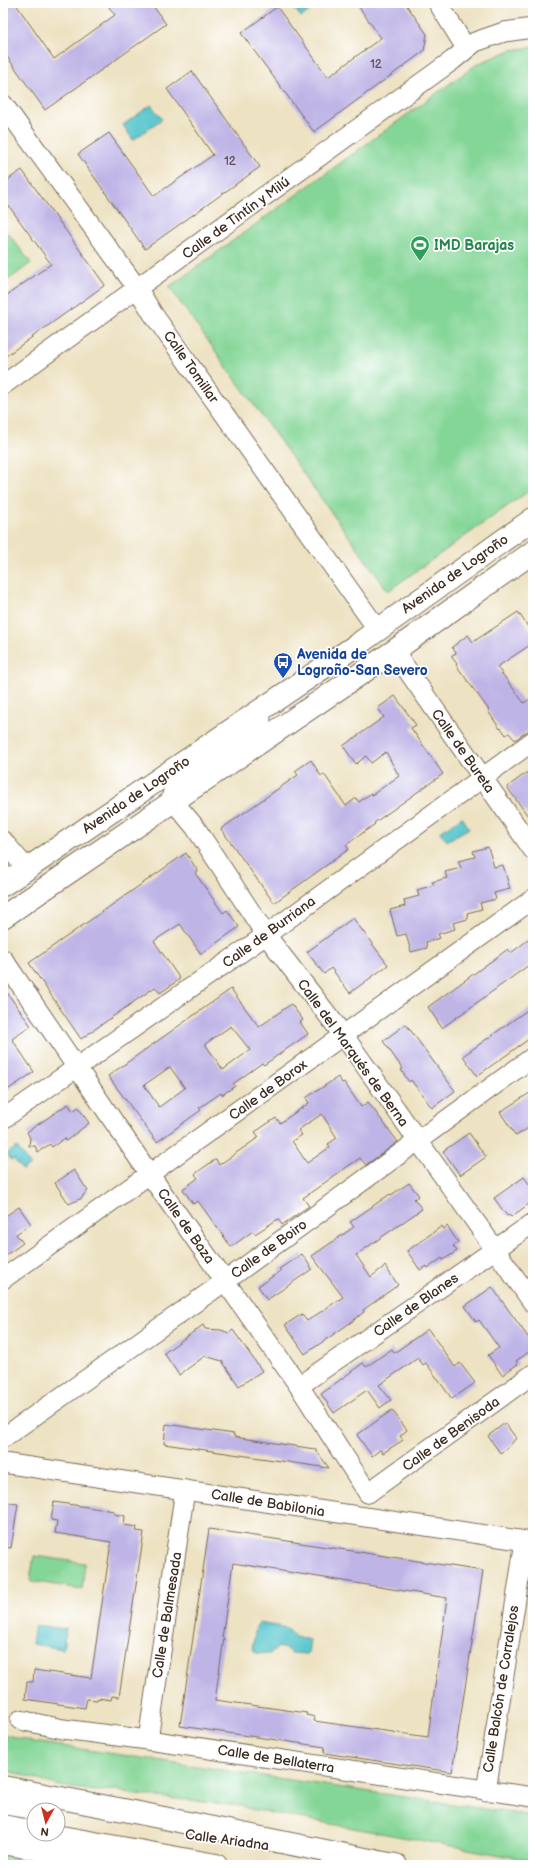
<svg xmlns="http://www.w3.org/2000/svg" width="536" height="1868" viewBox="0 0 536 1868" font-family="'Balsamiq Sans',sans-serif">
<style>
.green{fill:#84d697;stroke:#60805a}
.water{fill:#5bc8cf;stroke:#4b7976}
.building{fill:#beb4e6;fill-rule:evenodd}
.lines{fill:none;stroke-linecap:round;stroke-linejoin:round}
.minor-casing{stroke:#796a57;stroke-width:21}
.secondary-casing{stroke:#796a57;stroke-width:24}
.motorway-casing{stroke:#796a57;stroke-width:24}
.minor{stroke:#fff;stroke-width:19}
.secondary{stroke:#fff;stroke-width:22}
.motorway{stroke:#fff;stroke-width:22}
.labels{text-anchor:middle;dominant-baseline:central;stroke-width:3.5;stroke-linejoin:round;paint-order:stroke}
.number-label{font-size:12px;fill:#5c4c50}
.street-label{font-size:14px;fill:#3b2a1e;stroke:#fff}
.leisure-label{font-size:14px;font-weight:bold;fill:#27864d;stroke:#fff;text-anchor:start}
.transit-label{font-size:14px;font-weight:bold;fill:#164399;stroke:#fff;text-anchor:start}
</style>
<rect width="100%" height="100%" fill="#fff"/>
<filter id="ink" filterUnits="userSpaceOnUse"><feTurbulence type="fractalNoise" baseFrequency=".025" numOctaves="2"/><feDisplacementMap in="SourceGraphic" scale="8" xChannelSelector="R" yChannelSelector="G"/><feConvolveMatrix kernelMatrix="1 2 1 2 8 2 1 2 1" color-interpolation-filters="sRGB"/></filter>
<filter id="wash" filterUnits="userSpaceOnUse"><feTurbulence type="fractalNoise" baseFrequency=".012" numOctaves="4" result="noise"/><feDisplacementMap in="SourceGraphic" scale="16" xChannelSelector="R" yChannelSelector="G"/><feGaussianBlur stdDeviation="0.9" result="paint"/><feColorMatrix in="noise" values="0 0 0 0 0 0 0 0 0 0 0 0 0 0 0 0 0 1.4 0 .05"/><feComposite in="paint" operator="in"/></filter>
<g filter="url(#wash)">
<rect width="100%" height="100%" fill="#ede2c2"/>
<g class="green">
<polygon points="533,47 533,488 388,591 169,287 477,64 511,50"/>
<polygon points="8,233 31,263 3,284 3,236"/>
<polygon points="34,1556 85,1563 82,1589 30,1581"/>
<polygon points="3,1734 34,1742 533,1816 533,1861 250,1809 241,1806 130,1794 116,1790 94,1791 58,1786 3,1769"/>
<polygon points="3,1856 53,1865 3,1865"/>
</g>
<g class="water">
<polygon points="290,3 321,3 301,17"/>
<polygon points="151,105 162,119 133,140 123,125"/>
<polygon points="462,817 469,828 447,841 440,832"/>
<polygon points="17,1147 30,1165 22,1170 14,1159 11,1160 8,1156 8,1153"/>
<polygon points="259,1623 287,1628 295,1637 310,1640 308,1654 291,1653 288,1649 277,1647 270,1654 257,1653 252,1649 256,1627"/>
<polygon points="35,1625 66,1629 63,1649 32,1644"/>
</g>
<g id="blocks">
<g class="building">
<polygon points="3,3 15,3 54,59 115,15 106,3 151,3 166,24 45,110 3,51"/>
<polygon points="356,3 405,3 427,34 424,51 314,132 241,33 277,7 328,77 381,38"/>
<polygon points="192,71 260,167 145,249 78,154 109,133 154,196 213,155 167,89"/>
<polygon points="22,170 105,285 3,358 3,298 51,264 3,198 3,183"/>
<polygon points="518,612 533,634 533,643 497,667 524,703 533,697 533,727 515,740 509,733 506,735 501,728 500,729 488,711 489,710 456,665 457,664 451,656 456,653 452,647 468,635 473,642"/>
<polygon points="395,696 416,725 411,728 443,774 374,823 375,824 346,845 349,849 274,903 221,829 282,786 298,775 295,771 311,760 321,776 324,774 346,806 356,798 359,802 371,793 372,795 399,776 386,752 371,763 366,756 356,764 343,746 384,717 378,708"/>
<polygon points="533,768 533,823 507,787"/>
<polygon points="488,847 494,867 503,865 510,889 494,893 496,899 480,903 482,909 467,913 468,919 453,923 455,929 438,934 440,938 426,942 427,948 411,952 406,934 397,936 390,910 405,906 404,900 419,896 417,890 434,885 432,882 447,878 445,872 461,868 458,861 475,857 473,851"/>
<polygon points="186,853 198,871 195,873 223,913 227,910 239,927 201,954 180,924 154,941 180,979 160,993 155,987 81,1039 29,963"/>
<polygon points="353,918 388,965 350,993 331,968 324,974 307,952"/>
<polygon points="533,936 533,962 442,1028 428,1007 508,949 511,953"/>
<polygon points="3,987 31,1026 12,1039 34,1072 3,1093"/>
<path d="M231,989L259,1027L291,1004L303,1020L300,1022L308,1034L264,1065L262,1063L233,1084L235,1086L222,1095L221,1093L199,1108L201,1110L157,1142L108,1076ZM231,1026L250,1050L223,1070L205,1044ZM170,1067L185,1088L159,1107L144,1085Z"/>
<polygon points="533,1006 533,1036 477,1076 463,1056"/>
<polygon points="406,1024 455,1091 432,1108 411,1080 409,1082 401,1070 403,1069 383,1041"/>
<path d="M338,1077L342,1083L344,1082L361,1107L368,1102L398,1142L366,1165L360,1158L334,1176L303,1198L309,1206L282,1225L278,1219L255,1234L253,1231L231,1247L198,1201L193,1204L183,1189L198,1178L195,1174L203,1168L216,1159L219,1165L259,1137L255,1132L276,1118L280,1123L309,1103L306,1098ZM322,1114L337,1138L328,1144L330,1147L307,1163L292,1141L302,1135L298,1130Z"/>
<polygon points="533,1091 533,1125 516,1136 500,1112"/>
<polygon points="68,1104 73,1111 78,1107 89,1123 66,1141 65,1138 52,1147 50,1144 38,1152 35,1146 29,1146 30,1138 27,1132"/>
<polygon points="469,1133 486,1157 460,1175 443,1151"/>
<polygon points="74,1170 88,1191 84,1194 82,1198 69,1204 55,1183"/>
<polygon points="524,1177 533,1189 533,1201 511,1217 509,1215 507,1216 494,1198"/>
<polygon points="409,1183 419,1196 414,1199 422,1209 356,1255 371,1277 385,1266 398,1285 363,1310 364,1312 350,1323 305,1354 285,1325 302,1314 307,1321 343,1297 312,1256 354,1227 350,1222 390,1194 391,1195"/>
<polygon points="19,1207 31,1224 16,1234 23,1243 3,1257 3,1215 4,1217"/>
<polygon points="442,1226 444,1229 447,1226 458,1242 453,1246 457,1251 443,1260 442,1258 428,1268 427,1266 420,1270 407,1251"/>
<polygon points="302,1254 312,1269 267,1300 258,1286 281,1271 279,1269"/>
<polygon points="492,1287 533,1344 533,1349 516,1361 518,1364 502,1375 488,1355 499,1348 479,1320 476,1322 465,1306"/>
<polygon points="203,1325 205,1329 221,1330 229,1333 233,1330 262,1371 239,1386 222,1361 205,1356 179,1375 164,1353"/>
<polygon points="428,1329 455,1367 460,1363 475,1383 452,1399 426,1363 423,1365 418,1358 379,1385 391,1400 380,1408 367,1390 334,1413 321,1394 363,1363 366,1367 392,1349 394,1353"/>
<polygon points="392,1410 407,1430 400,1436 403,1440 383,1453 380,1450 372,1456 357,1435"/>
<polygon points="505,1423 516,1438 507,1449 500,1453 488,1436"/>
<polygon points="166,1424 234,1434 234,1437 315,1449 329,1468 164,1444"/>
<polygon points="3,1502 18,1504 11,1548 3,1547"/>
<polygon points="54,1502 114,1511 114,1514 125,1516 124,1525 137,1527 136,1531 144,1532 119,1697 112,1696 111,1700 98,1698 97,1700 87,1699 85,1708 25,1699 27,1682 33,1682 34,1670 91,1678 111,1542 55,1533 57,1521 51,1520"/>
<path d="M209,1529L483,1571L452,1772L324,1753L325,1747L180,1726ZM233,1563L447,1598L428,1737L314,1721L315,1717L306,1715L307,1713L215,1700L224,1638H222Z"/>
</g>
</g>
</g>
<g filter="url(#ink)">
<use href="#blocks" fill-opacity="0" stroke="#796a57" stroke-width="1"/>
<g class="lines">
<g class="minor-casing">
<g id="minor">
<polyline points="438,3 466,48"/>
<polyline points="3,104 137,288 153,314 378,630"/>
<polyline points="3,385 453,60 475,42 504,32 533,28"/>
<polyline points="394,651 533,850"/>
<polyline points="261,720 248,731 175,785 172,795 174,802 195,827 266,935 344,1036 533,1303"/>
<polyline points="3,841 27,869"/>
<polyline points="3,959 150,1175 299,1386 368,1493"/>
<polyline points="3,1119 266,935 533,741"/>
<polyline points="3,1279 533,899"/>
<polyline points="299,1386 533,1223"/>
<polyline points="3,1438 224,1282 533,1057"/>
<polyline points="3,1463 533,1542"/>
<polyline points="368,1493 533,1374"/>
<polyline points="20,1720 63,1729 148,1740 533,1797"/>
<polyline points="148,1740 185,1490"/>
<polyline points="486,1791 525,1541"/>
</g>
</g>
<g class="secondary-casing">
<g id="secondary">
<polyline points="3,885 361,642 533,519"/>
<polyline points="3,917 394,651 533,552"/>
</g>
</g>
<g class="motorway-casing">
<g id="motorway">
<polyline points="3,1787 134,1812 375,1861"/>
<polyline points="3,1803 43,1810"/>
<polyline points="3,1826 34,1832"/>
<polyline points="45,1834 216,1865"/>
<polyline points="3,1843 125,1865"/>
<polyline points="362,1859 396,1865"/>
</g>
</g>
<use href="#minor" class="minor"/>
<use href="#secondary" class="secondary"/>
<use href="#motorway" class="motorway"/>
</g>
</g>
<defs>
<g id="stadium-pin" transform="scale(1)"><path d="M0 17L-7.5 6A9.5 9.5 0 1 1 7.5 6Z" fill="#2e9e5b" stroke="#fff"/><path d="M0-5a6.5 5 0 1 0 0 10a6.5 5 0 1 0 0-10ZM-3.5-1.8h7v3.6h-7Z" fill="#fff"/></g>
<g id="bus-pin" transform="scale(1)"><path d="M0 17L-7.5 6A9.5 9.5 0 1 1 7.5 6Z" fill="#1a4fb4" stroke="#fff"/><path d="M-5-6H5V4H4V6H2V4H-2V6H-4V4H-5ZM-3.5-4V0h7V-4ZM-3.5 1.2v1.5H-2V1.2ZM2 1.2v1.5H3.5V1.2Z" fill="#fff"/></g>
</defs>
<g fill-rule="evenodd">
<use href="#stadium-pin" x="420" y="245"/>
<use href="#bus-pin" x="283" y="662"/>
</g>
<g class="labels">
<g class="number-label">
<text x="376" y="64">12</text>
<text x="230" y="161">12</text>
</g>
<g class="street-label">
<text transform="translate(236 218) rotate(-36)">Calle de Tintín y Milú</text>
<text transform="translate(191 367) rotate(55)">Calle Tomillar</text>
<text transform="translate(455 574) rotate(-35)">Avenida de Logroño</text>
<text transform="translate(463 751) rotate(55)">Calle de Bureta</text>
<text transform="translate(136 795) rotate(-34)">Avenida de Logroño</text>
<text transform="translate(269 932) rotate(-36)">Calle de Burriana</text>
<text transform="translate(353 1053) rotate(54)">Calle del Marqués de Berna</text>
<text transform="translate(268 1090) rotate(-36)">Calle de Borox</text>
<text transform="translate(186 1226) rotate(55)">Calle de Baza</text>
<text transform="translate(269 1249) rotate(-36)">Calle de Boiro</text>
<text transform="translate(416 1305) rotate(-35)">Calle de Blanes</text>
<text transform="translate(451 1434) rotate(-36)">Calle de Benisoda</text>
<text transform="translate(268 1503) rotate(9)">Calle de Babilonia</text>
<text transform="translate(167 1615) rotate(-81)">Calle de Balmesada</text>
<text transform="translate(501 1689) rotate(-81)">Calle Balcón de Corralejos</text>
<text transform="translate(276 1759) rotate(9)">Calle de Bellaterra</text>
<text transform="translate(227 1840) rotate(8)">Calle Ariadna</text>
</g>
<g class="leisure-label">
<text x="434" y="245">IMD Barajas</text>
</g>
<g class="transit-label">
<text x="297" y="654">Avenida de<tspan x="297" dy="16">Logroño-San Severo</tspan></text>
</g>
</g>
<rect width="536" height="1868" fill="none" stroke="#fff" stroke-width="16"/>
<g transform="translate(46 1822) rotate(187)"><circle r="19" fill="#ffffff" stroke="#b1aaa5"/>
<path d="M0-3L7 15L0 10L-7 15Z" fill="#c8321e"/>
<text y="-6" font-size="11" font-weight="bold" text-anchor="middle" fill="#3b2a1e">N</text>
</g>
</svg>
